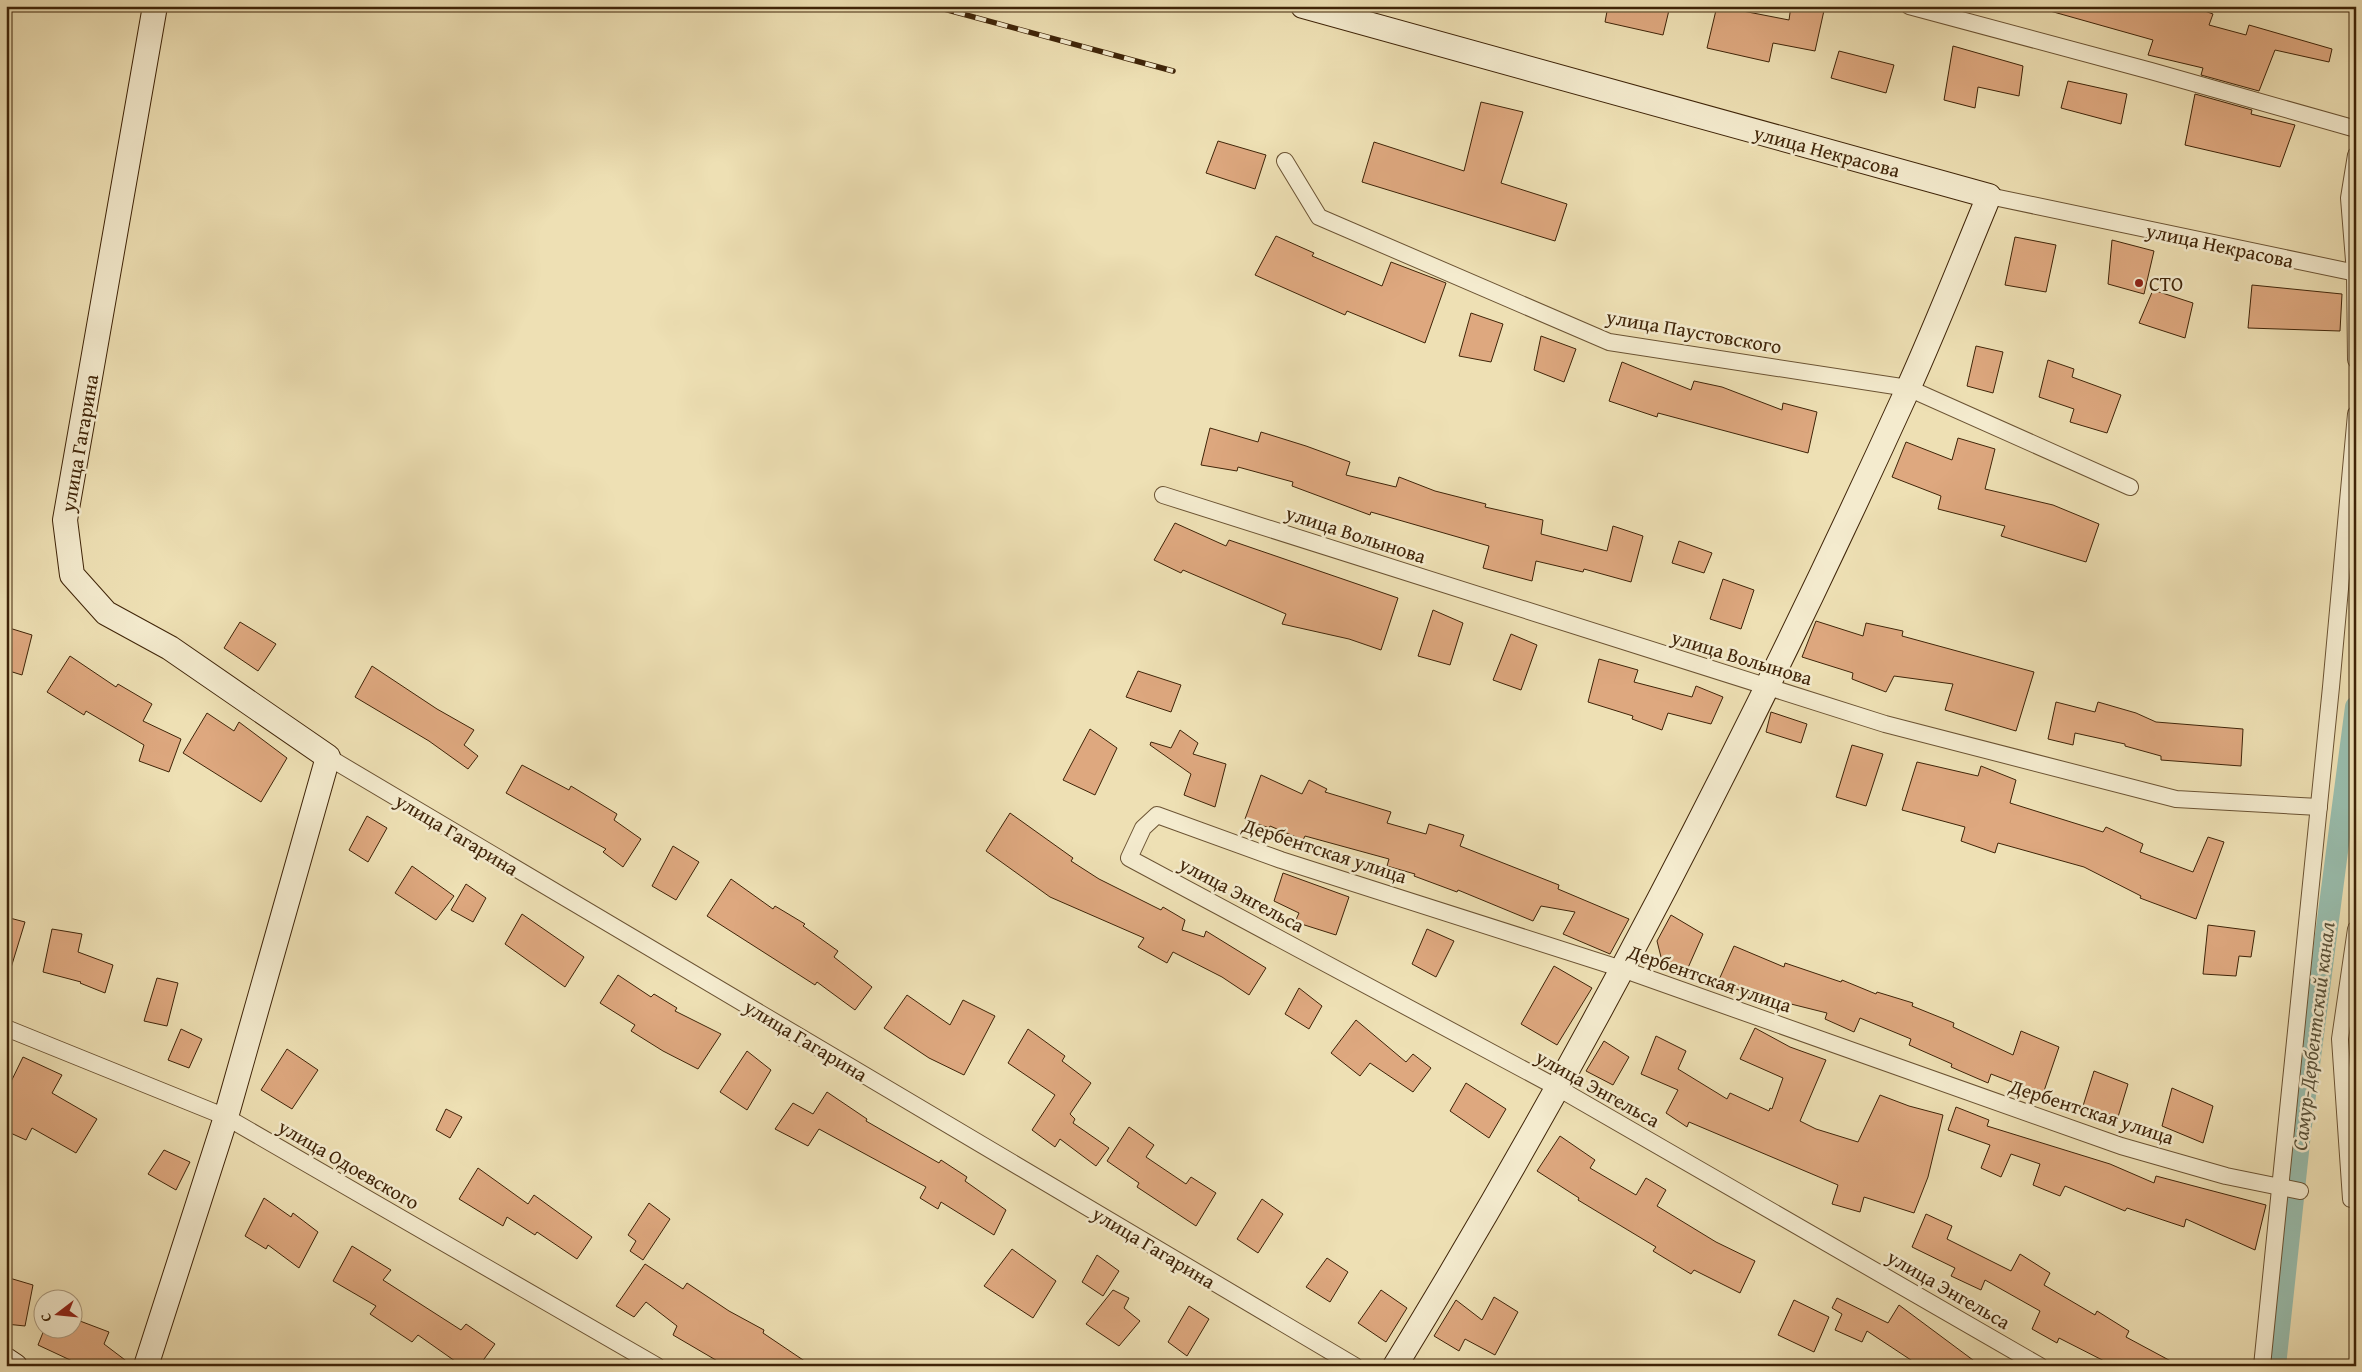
<svg xmlns="http://www.w3.org/2000/svg" width="2362" height="1372" viewBox="0 0 2362 1372" font-family="'Gentium Book Plus',serif">
<style>
.lines{fill:none;stroke-linecap:round;stroke-linejoin:round}
.canal{stroke:#99bdad;stroke-width:22}
.building{fill:#dea87f;stroke:#3f2408}
.street-casing{stroke:#6b5333;stroke-width:18}
.secondary-casing{stroke:#3f2408;stroke-width:26}
.street{stroke:#f4ebce;stroke-width:16}
.secondary{stroke:#f4ebce;stroke-width:24}
.rail-casing{stroke:#3f2408;stroke-width:5.5}
.rail{stroke:#f4ebce;stroke-width:4;stroke-dasharray:11;stroke-linecap:butt}
.poi-dot{fill:#8f2418;stroke:#f4ebce;stroke-width:2}
.labels{text-anchor:middle;dominant-baseline:central;stroke-width:5;stroke-linejoin:round;paint-order:stroke}
.street-label{font-size:20px;fill:#3f2408;stroke:#f4ebce}
.poi-label{font-size:20px;fill:#3f2408;stroke:#f4ebce;text-anchor:start}
.water-label{font-size:21px;font-style:italic;fill:#5a523a;stroke:#f4ebce}
</style>
<rect width="100%" height="100%" fill="#eee0b4"/>
<filter id="stains"><feTurbulence type="fractalNoise" baseFrequency=".004" numOctaves="4"/><feColorMatrix values="0 0 0 0 .2 0 0 0 0 .09 0 0 0 0 .02 0 0 0 .5 -.17"/></filter>
<radialGradient id="worn" r=".72"><stop offset=".6" stop-color="#630" stop-opacity="0"/><stop offset="1" stop-color="#630" stop-opacity=".3"/></radialGradient>
<g class="lines">
<polyline class="canal" points="2275,1366 2300,1133 2356,707"/>
</g>
<g class="building">
<polygon points="1608,6 1670,6 1663,35 1605,22"/>
<polygon points="1717,6 1789,20 1791,6 1825,6 1815,51 1773,43 1769,62 1707,48"/>
<polygon points="2051,6 2191,6 2213,14 2209,25 2246,35 2249,25 2332,49 2329,62 2275,50 2259,91 2201,75 2203,68 2148,55 2153,40 2050,11"/>
<polygon points="1953,46 2023,66 2019,96 1978,87 1975,108 1944,100"/>
<polygon points="1839,51 1894,65 1886,93 1831,78"/>
<polygon points="2068,81 2127,94 2121,124 2061,108"/>
<polygon points="2195,94 2252,110 2251,114 2295,125 2280,167 2185,145"/>
<polygon points="1481,102 1523,112 1501,183 1567,204 1555,241 1362,182 1374,142 1464,171"/>
<polygon points="1218,141 1266,155 1255,189 1206,173"/>
<polygon points="1276,236 1314,253 1312,256 1382,286 1391,262 1446,283 1425,343 1347,311 1345,315 1255,275"/>
<polygon points="2015,237 2056,245 2046,292 2005,285"/>
<polygon points="2112,240 2154,251 2144,294 2108,284"/>
<polygon points="2252,285 2342,294 2340,331 2248,328"/>
<polygon points="2153,290 2193,303 2185,338 2139,323"/>
<polygon points="1471,313 1503,324 1491,362 1459,356"/>
<polygon points="1541,336 1576,349 1564,382 1534,370"/>
<polygon points="1976,346 2003,352 1993,393 1967,386"/>
<polygon points="2048,360 2074,369 2072,377 2121,395 2107,433 2070,422 2074,409 2039,397"/>
<polygon points="1622,362 1691,390 1694,381 1722,387 1782,410 1783,403 1817,412 1808,453 1658,413 1657,417 1609,401"/>
<polygon points="1210,428 1258,442 1261,432 1306,446 1350,462 1346,475 1396,487 1399,477 1435,491 1486,504 1485,507 1543,520 1541,534 1607,551 1613,526 1643,536 1631,582 1584,569 1583,572 1536,561 1532,581 1483,568 1489,546 1371,512 1370,515 1292,486 1293,482 1238,467 1237,471 1201,465"/>
<polygon points="1958,438 1995,449 1985,489 2053,505 2099,524 2086,562 2001,536 2005,526 1938,509 1941,496 1892,477 1906,442 1952,460"/>
<polygon points="1175,523 1226,546 1229,540 1398,598 1381,650 1349,639 1282,624 1286,614 1183,570 1181,573 1154,560"/>
<polygon points="1679,541 1712,553 1704,573 1672,563"/>
<polygon points="1723,579 1754,590 1741,629 1710,619"/>
<polygon points="1433,610 1463,623 1450,665 1418,656"/>
<polygon points="1816,621 1863,636 1866,623 1903,631 1902,636 2034,672 2016,731 1945,710 1953,684 1894,676 1886,692 1852,679 1853,673 1802,657"/>
<polygon points="240,622 276,644 258,671 224,648"/>
<polygon points="6,627 32,635 22,675 6,670"/>
<polygon points="1511,634 1537,645 1521,690 1493,680"/>
<polygon points="70,656 116,687 118,684 152,704 143,721 181,739 169,772 139,761 144,745 86,711 84,715 47,692"/>
<polygon points="1599,659 1638,670 1634,682 1692,697 1696,686 1723,697 1711,724 1668,713 1662,730 1632,719 1633,716 1588,702"/>
<polygon points="372,666 437,709 474,730 464,745 478,756 468,769 429,741 355,697"/>
<polygon points="1138,671 1181,685 1171,712 1126,697"/>
<polygon points="2056,702 2095,712 2098,702 2136,713 2156,722 2243,729 2241,766 2161,760 2161,756 2125,746 2125,744 2075,733 2073,745 2048,739"/>
<polygon points="1771,712 1807,724 1801,743 1766,732"/>
<polygon points="207,713 234,731 239,722 287,758 261,802 183,753"/>
<polygon points="1090,729 1117,748 1095,795 1063,780"/>
<polygon points="1180,730 1198,743 1193,754 1226,764 1215,807 1184,795 1191,774 1150,745 1151,742 1171,748"/>
<polygon points="1852,745 1883,754 1866,806 1836,797"/>
<polygon points="1917,762 1978,776 1981,766 2016,780 2010,803 2103,832 2106,827 2143,844 2140,852 2193,872 2208,837 2224,842 2196,919 2140,898 2141,896 2084,867 1998,843 1995,853 1961,841 1965,827 1902,810"/>
<polygon points="522,765 569,790 571,786 617,814 614,820 641,839 623,867 603,852 606,849 506,793"/>
<polygon points="1261,775 1302,794 1309,780 1327,789 1325,792 1391,812 1387,823 1426,834 1429,824 1464,835 1460,846 1559,885 1558,889 1629,919 1610,954 1563,934 1575,912 1541,906 1533,921 1458,890 1457,892 1414,876 1415,874 1387,866 1389,859 1305,836 1303,840 1270,826 1269,828 1245,819"/>
<polygon points="1010,813 1073,858 1071,861 1099,879 1161,910 1163,907 1185,920 1182,930 1204,937 1206,931 1266,968 1249,995 1222,977 1173,952 1167,963 1138,947 1144,938 1050,897 986,851"/>
<polygon points="367,816 387,828 368,862 349,850"/>
<polygon points="673,846 699,862 676,900 652,886"/>
<polygon points="412,866 454,896 436,920 395,893"/>
<polygon points="1283,873 1349,897 1336,935 1295,922 1299,913 1274,901"/>
<polygon points="731,879 773,909 775,906 805,924 803,926 838,951 834,957 872,987 855,1010 817,982 815,985 707,916"/>
<polygon points="466,884 486,898 473,922 451,910"/>
<polygon points="522,914 584,957 565,987 505,944"/>
<polygon points="1671,915 1703,934 1687,970 1662,961 1657,941"/>
<polygon points="6,917 25,922 10,971 6,971"/>
<polygon points="2208,925 2255,931 2251,957 2239,956 2236,976 2203,974"/>
<polygon points="52,929 82,934 78,952 113,965 105,993 80,983 81,982 43,972"/>
<polygon points="1427,929 1454,941 1436,977 1412,964"/>
<polygon points="1734,946 1784,967 1785,963 1841,982 1842,980 1876,994 1877,992 1913,1003 1912,1006 1954,1023 1953,1027 2013,1055 2021,1031 2059,1047 2043,1094 1991,1074 1988,1083 1951,1067 1952,1064 1909,1045 1911,1039 1860,1018 1854,1032 1825,1019 1827,1013 1747,993 1718,982"/>
<polygon points="1554,966 1592,988 1557,1045 1521,1024"/>
<polygon points="618,975 651,997 654,994 677,1008 675,1011 721,1034 698,1069 663,1051 631,1031 635,1025 600,1003"/>
<polygon points="157,978 178,983 167,1026 144,1021"/>
<polygon points="1299,988 1322,1006 1309,1029 1285,1014"/>
<polygon points="907,995 950,1025 963,1000 995,1016 964,1075 929,1058 884,1028"/>
<polygon points="1356,1020 1406,1062 1413,1054 1431,1068 1413,1092 1370,1063 1360,1076 1331,1053"/>
<polygon points="1755,1028 1790,1047 1826,1060 1800,1121 1816,1129 1858,1142 1880,1095 1909,1106 1943,1115 1928,1177 1914,1213 1864,1197 1860,1212 1832,1204 1838,1185 1689,1122 1687,1127 1666,1113 1678,1090 1641,1074 1656,1036 1686,1051 1678,1069 1727,1099 1730,1093 1769,1111 1770,1108 1772,1109 1783,1078 1740,1059"/>
<polygon points="181,1029 202,1039 189,1068 168,1060"/>
<polygon points="1028,1029 1065,1056 1062,1061 1091,1083 1070,1114 1075,1119 1073,1123 1109,1148 1096,1166 1060,1139 1055,1147 1032,1130 1055,1095 1008,1063"/>
<polygon points="1604,1041 1629,1057 1613,1085 1586,1071"/>
<polygon points="287,1049 318,1070 292,1109 261,1090"/>
<polygon points="747,1051 771,1070 747,1110 720,1092"/>
<polygon points="23,1057 62,1075 52,1093 97,1119 76,1153 32,1128 26,1140 6,1131 6,1092"/>
<polygon points="2094,1071 2128,1084 2118,1117 2083,1106"/>
<polygon points="1466,1083 1506,1109 1489,1138 1450,1111"/>
<polygon points="2172,1088 2213,1106 2203,1143 2162,1126"/>
<polygon points="827,1092 867,1119 866,1121 939,1163 941,1160 967,1177 965,1181 1006,1210 994,1235 941,1202 938,1209 920,1198 926,1187 819,1129 808,1146 775,1129 793,1103 813,1114"/>
<polygon points="1956,1107 1989,1120 1987,1126 2110,1164 2154,1183 2156,1176 2266,1205 2255,1250 2186,1219 2184,1227 2127,1208 2125,1211 2065,1186 2060,1196 2033,1185 2040,1164 2011,1154 2001,1177 1981,1168 1990,1145 1948,1130"/>
<polygon points="446,1109 462,1117 450,1138 436,1130"/>
<polygon points="1129,1127 1154,1145 1146,1157 1186,1184 1191,1177 1216,1193 1196,1226 1137,1187 1139,1183 1107,1161"/>
<polygon points="1560,1136 1595,1160 1590,1168 1636,1195 1646,1178 1666,1190 1657,1206 1716,1242 1755,1261 1740,1293 1694,1270 1691,1274 1653,1251 1656,1247 1578,1200 1579,1198 1537,1171"/>
<polygon points="164,1150 190,1162 176,1190 148,1174"/>
<polygon points="478,1168 528,1204 534,1195 592,1237 577,1259 537,1232 535,1235 507,1217 503,1226 459,1199"/>
<polygon points="264,1198 291,1217 293,1213 318,1232 299,1268 268,1245 266,1249 245,1236"/>
<polygon points="1262,1199 1283,1214 1258,1253 1237,1239"/>
<polygon points="649,1203 670,1219 643,1260 630,1251 636,1241 628,1235"/>
<polygon points="1926,1214 1952,1226 1947,1239 2011,1271 2020,1254 2050,1273 2044,1285 2095,1315 2097,1311 2129,1331 2126,1337 2180,1366 2114,1366 2059,1338 2057,1343 2032,1329 2040,1311 1985,1280 1981,1290 1951,1276 1955,1268 1912,1247"/>
<polygon points="352,1246 391,1270 383,1280 461,1330 466,1324 495,1344 479,1366 462,1366 418,1335 412,1342 370,1314 376,1306 333,1281"/>
<polygon points="1012,1249 1056,1281 1033,1318 984,1286"/>
<polygon points="1097,1255 1119,1271 1103,1296 1082,1282"/>
<polygon points="1327,1258 1348,1272 1330,1302 1306,1287"/>
<polygon points="645,1264 683,1289 687,1283 729,1311 764,1330 763,1333 812,1366 726,1366 673,1335 677,1326 646,1302 634,1317 616,1306"/>
<polygon points="6,1277 33,1285 25,1326 6,1324"/>
<polygon points="1113,1290 1129,1298 1124,1308 1140,1321 1119,1346 1086,1324"/>
<polygon points="1381,1290 1407,1308 1386,1342 1358,1323"/>
<polygon points="1494,1297 1518,1312 1495,1355 1465,1339 1459,1351 1434,1336 1456,1300 1482,1320"/>
<polygon points="1837,1298 1888,1323 1899,1305 1981,1366 1920,1366 1867,1331 1862,1342 1835,1330 1842,1314 1832,1308"/>
<polygon points="1794,1300 1829,1317 1814,1352 1778,1335"/>
<polygon points="1189,1306 1209,1319 1187,1356 1168,1342"/>
<polygon points="72,1318 109,1332 104,1344 133,1366 83,1366 38,1345 44,1330 72,1330"/>
</g>
<g class="lines">
<g class="street-casing">
<g id="street">
<polyline points="1909,6 2151,71 2356,129"/>
<polyline points="2356,155 2349,198 2355,273 2356,360"/>
<polyline points="1285,161 1319,217 1609,342 1908,388 2130,487"/>
<polyline points="1989,196 2356,273"/>
<polyline points="1163,495 1885,724 2176,799 2319,807"/>
<polyline points="328,757 1355,1366"/>
<polyline points="2356,929 2340,1039 2351,1199 2356,1200"/>
<polyline points="6,1028 226,1117 657,1366"/>
<polyline points="2040,1366 1558,1088 1129,858 1143,828 1157,815 1281,860 1622,969 2121,1146 2226,1176 2300,1191"/>
<polyline points="2262,1366 2331,687 2356,414"/>
</g>
</g>
<g class="secondary-casing">
<g id="secondary">
<path d="M1303,6L1989,196C1962,261 1936,327 1907,391C1755,725 1587,1053 1395,1366"/>
<polyline points="6,1360 15,1366"/>
<polyline points="146,1366 226,1117 328,757 170,648 106,613 72,575 65,520 155,6"/>
</g>
</g>
<use href="#street" class="street"/>
<use href="#secondary" class="secondary"/>
<g class="rail-casing">
<polyline id="rail" points="933,6 1173,71"/>
</g>
<use href="#rail" class="rail"/>
</g>
<circle class="poi-dot" cx="2139" cy="283" r="5"/>
<g class="labels">
<g class="street-label">
<text transform="translate(1827 151) rotate(15)">улица Некрасова</text>
<text transform="translate(2220 245) rotate(12)">улица Некрасова</text>
<text transform="translate(1694 331) rotate(10)">улица Паустовского</text>
<text transform="translate(79 443) rotate(-80)">улица Гагарина</text>
<text transform="translate(1356 534) rotate(18)">улица Волынова</text>
<text transform="translate(1742 657) rotate(17)">улица Волынова</text>
<text transform="translate(457 834) rotate(31)">улица Гагарина</text>
<text transform="translate(1325 850) rotate(18)">Дербентская улица</text>
<text transform="translate(1242 894) rotate(28)">улица Энгельса</text>
<text transform="translate(1710 978) rotate(19)">Дербентская улица</text>
<text transform="translate(806 1040) rotate(31)">улица Гагарина</text>
<text transform="translate(1598 1088) rotate(29)">улица Энгельса</text>
<text transform="translate(2092 1111) rotate(18)">Дербентская улица</text>
<text transform="translate(349 1164) rotate(30)">улица Одоевского</text>
<text transform="translate(1154 1247) rotate(31)">улица Гагарина</text>
<text transform="translate(1949 1289) rotate(30)">улица Энгельса</text>
</g>
<g class="poi-label">
<text x="2149" y="283">СТО</text>
</g>
<g class="water-label">
<text transform="translate(2313 1036) rotate(-83)">Самур-Дербентский канал</text>
</g>
</g>
<rect width="2362" height="1372" fill="none" stroke="#eee0b4" stroke-width="25"/>
<rect x="8" y="8" width="2347" height="1357" fill="none" stroke="#3f2408" stroke-width="2.5"/>
<rect x="12" y="12" width="2337" height="1347" fill="none" stroke="#3f2408"/>
<g transform="translate(58 1314) rotate(254)"><circle r="24" fill="#f4ebce" stroke="#ac9b7f"/>
<path d="M0-4L9 19L0 12L-9 19Z" fill="#8f2418"/>
<text y="-8" font-size="14" font-weight="bold" text-anchor="middle" fill="#3f2408">С</text>
</g>
<rect width="100%" height="100%" filter="url(#stains)"/>
<rect width="100%" height="100%" fill="url(#worn)"/>
</svg>
